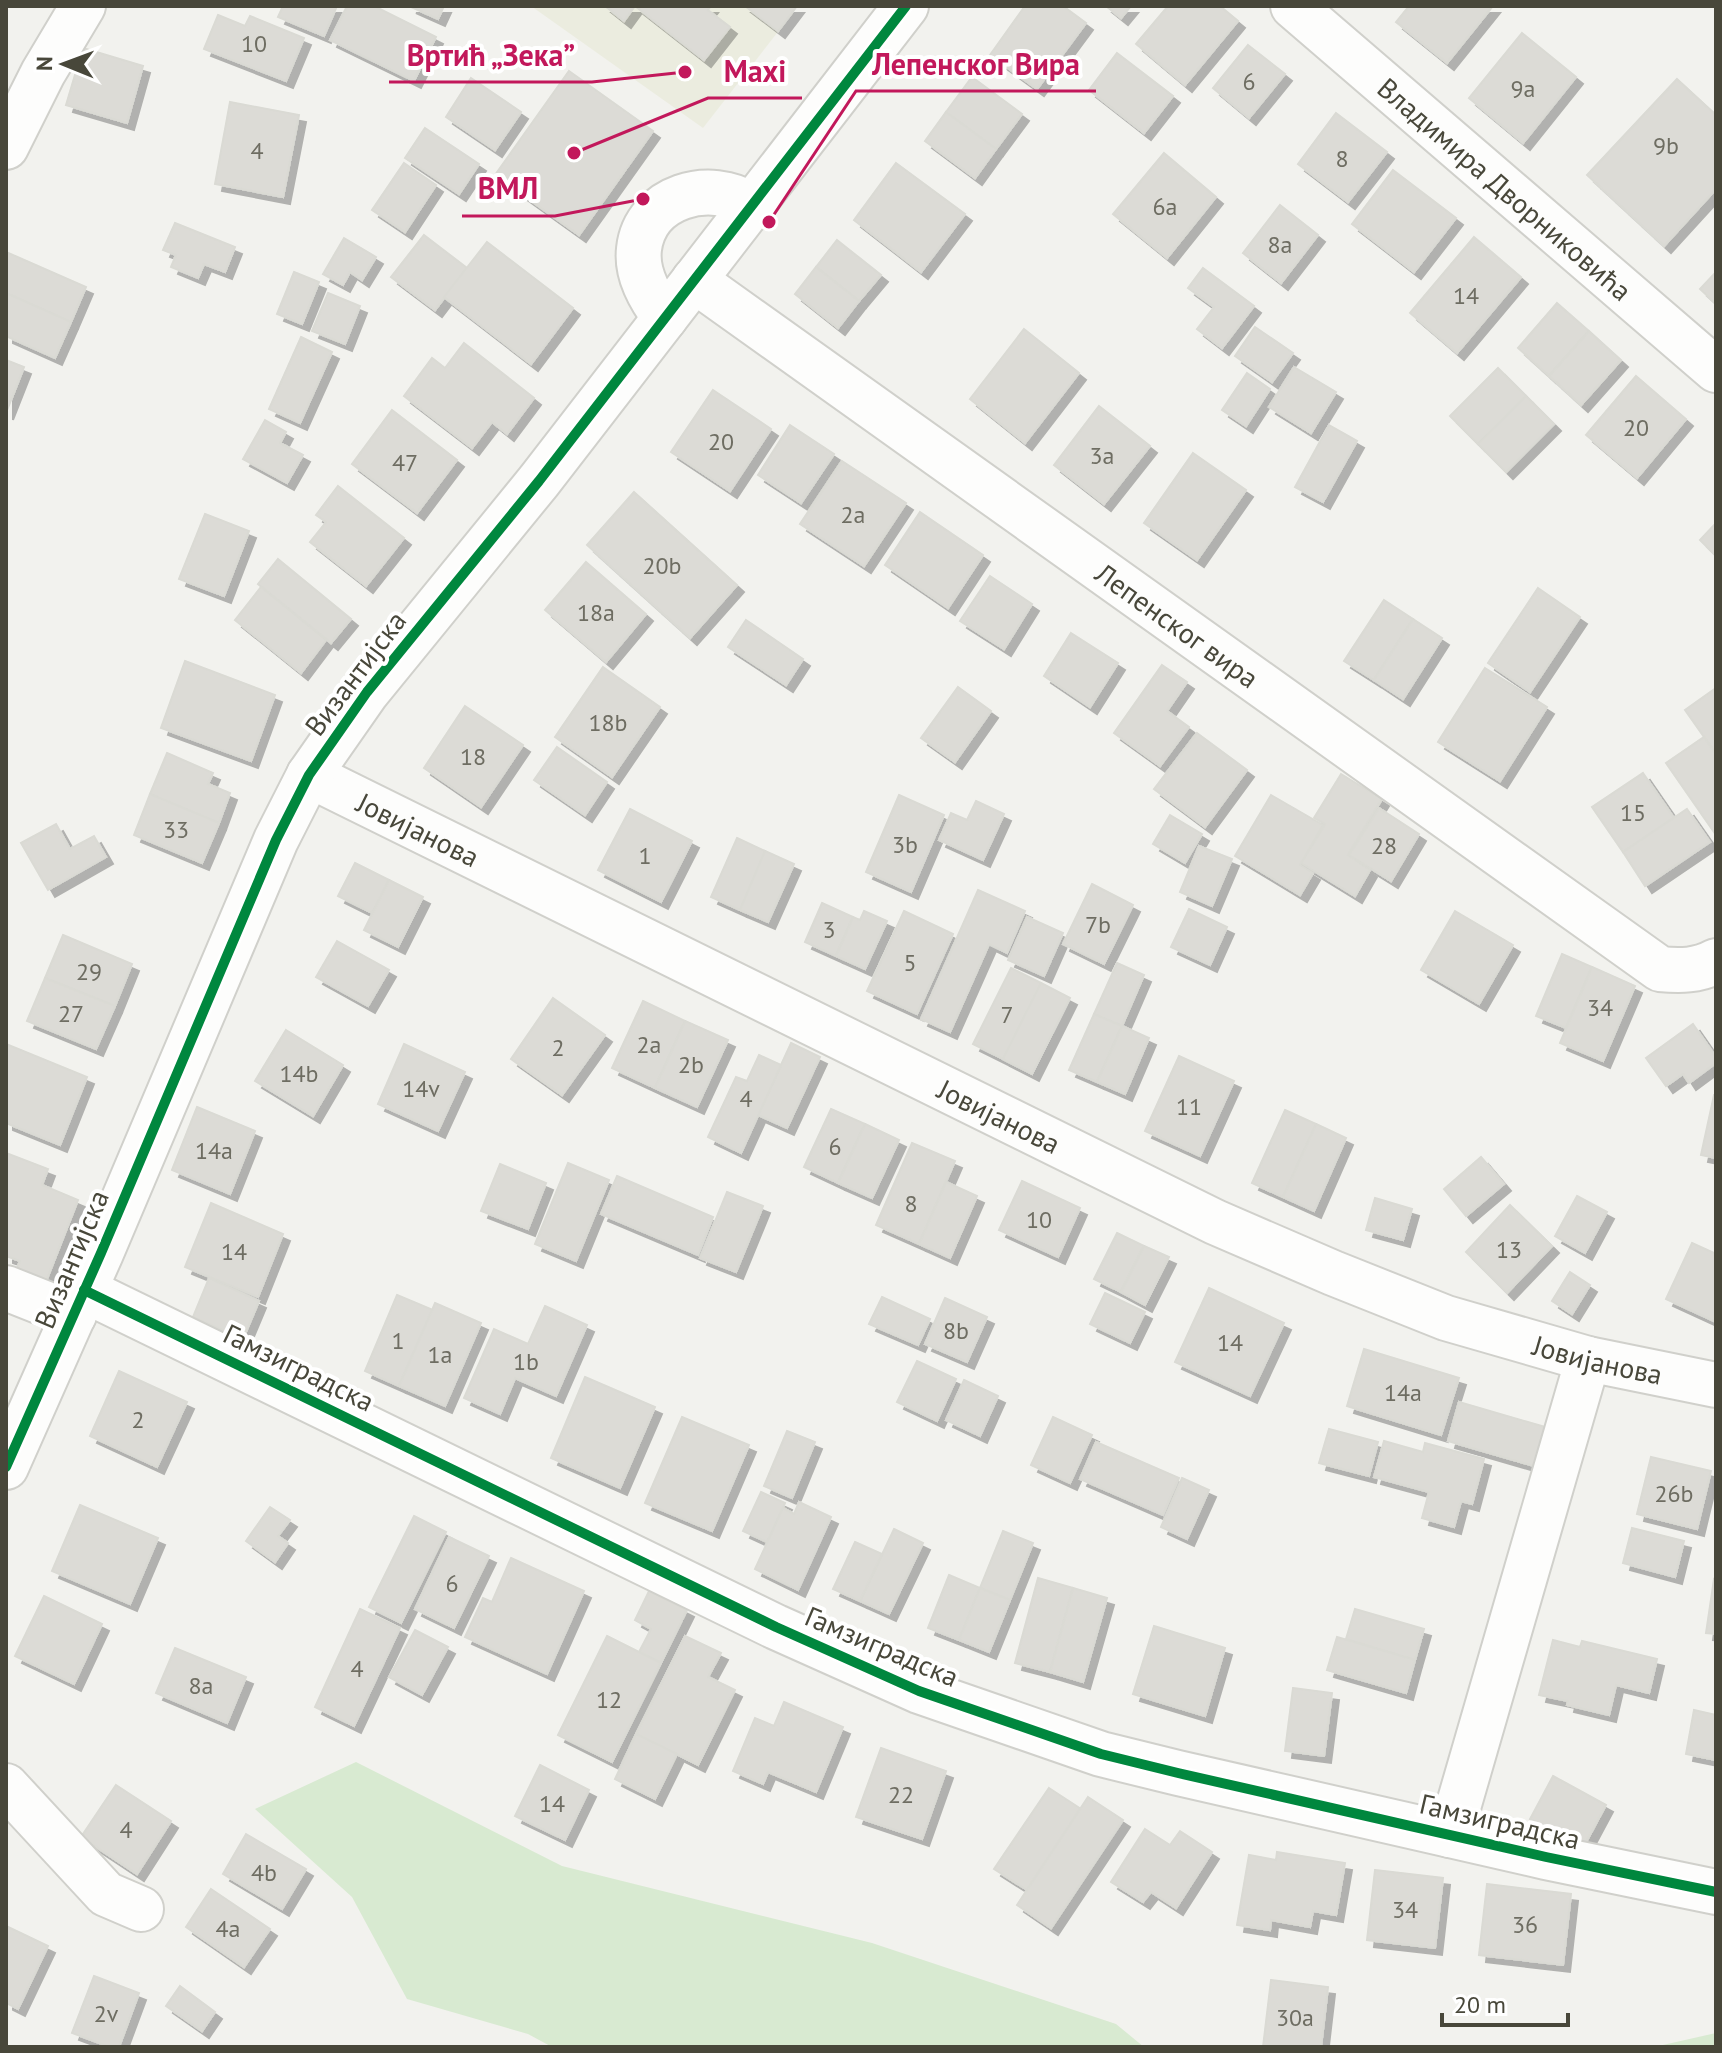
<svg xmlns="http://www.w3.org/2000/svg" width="1722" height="2053" viewBox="0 0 1722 2053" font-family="'PT Sans',sans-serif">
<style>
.education{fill:#ebecdf}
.green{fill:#d8ead1}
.building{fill:#dcdbd6;stroke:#dadad4;stroke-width:2;filter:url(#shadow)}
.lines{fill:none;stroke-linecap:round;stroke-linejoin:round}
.minor-casing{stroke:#d0d0cb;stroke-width:48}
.minor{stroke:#fdfdfc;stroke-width:44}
.cycleway-casing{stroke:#fff;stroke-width:15}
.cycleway{stroke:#00873e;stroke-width:10}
.labels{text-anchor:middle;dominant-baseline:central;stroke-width:8;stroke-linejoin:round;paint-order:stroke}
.number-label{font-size:24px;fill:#6e6d62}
.street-label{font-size:28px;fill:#48473a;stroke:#fff}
.leader{fill:none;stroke:#c2185b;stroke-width:3}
.callout-dot{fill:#c2185b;stroke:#fff;stroke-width:3}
.callout-label{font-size:30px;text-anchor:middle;font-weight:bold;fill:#c2185b;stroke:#fff;stroke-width:8;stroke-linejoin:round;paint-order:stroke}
</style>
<defs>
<filter id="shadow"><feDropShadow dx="7" dy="7" stdDeviation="0" flood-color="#0004"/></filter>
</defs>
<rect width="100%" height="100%" fill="#f2f2ee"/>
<polygon class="education" points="531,6 798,6 703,128"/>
<g class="green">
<polygon points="356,1762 562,1866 872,1943 1116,2024 1144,2047 552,2047 528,2034 407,1999 352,1897 255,1809"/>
<polygon points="1716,2033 1716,2047 1654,2047"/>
</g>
<g class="building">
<polygon points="283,6 337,6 324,36 278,17"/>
<polygon points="347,6 374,6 436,37 414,81 330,40"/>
<polygon points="409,6 444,6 438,19"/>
<polygon points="605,6 635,6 624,21"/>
<polygon points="635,6 711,6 708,10 730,27 704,60"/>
<polygon points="745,6 797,6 778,31"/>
<polygon points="1025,6 1063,6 1086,23 1037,89 990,55"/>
<polygon points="1106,6 1131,6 1121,18"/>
<polygon points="1168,6 1220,6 1238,21 1185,85 1136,44"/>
<polygon points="1409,6 1493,6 1447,63 1396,22"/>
<polygon points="218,15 245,26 250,16 304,38 286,81 204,49"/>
<polygon points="1522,33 1576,77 1523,143 1469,98"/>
<polygon points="1248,45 1285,74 1249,118 1213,88"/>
<polygon points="83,48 143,66 127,123 66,105"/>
<polygon points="1117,53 1173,96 1144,133 1089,90"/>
<polygon points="569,71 653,131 579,235 495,175"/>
<polygon points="972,77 1022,114 996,149 946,112"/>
<polygon points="471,78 521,112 495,150 446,117"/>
<polygon points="1677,79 1716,115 1716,189 1664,246 1587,175"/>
<polygon points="230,102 299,115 283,197 215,184"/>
<polygon points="946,112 996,149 975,178 925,141"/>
<polygon points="1336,113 1387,152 1348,202 1298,164"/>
<polygon points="425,128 479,164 459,194 405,158"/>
<polygon points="1164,153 1216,197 1167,258 1113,214"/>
<polygon points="404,163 436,185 405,232 372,210"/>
<polygon points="896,163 965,214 921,272 854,220"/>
<polygon points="1393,170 1456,218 1414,272 1352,224"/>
<polygon points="1280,205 1318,235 1281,283 1243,253"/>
<polygon points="175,223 235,247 225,272 204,264 198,278 171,267 176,255 163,250"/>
<polygon points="424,235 467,268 435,310 391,277"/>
<polygon points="1474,237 1521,277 1457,353 1410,313"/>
<polygon points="344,238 376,257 362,280 350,272 343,285 323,274"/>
<polygon points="837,240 881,275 859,301 816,267"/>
<polygon points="487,242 573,308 531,364 444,297"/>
<polygon points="6,252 86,287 71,322 6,293"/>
<polygon points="816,267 859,301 838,328 795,294"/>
<polygon points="1203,268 1254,306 1222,348 1197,329 1214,307 1188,288"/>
<polygon points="294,272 319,282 302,324 277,314"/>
<polygon points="1716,272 1716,304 1700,289"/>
<polygon points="6,293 71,322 55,358 6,336"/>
<polygon points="328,293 360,306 345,344 312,331"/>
<polygon points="1557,303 1589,331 1549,376 1518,348"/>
<polygon points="1255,327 1293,353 1272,382 1235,356"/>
<polygon points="1024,329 1079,373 1025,443 970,399"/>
<polygon points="1589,331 1621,360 1581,405 1549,376"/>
<polygon points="301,337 332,352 300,423 269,409"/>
<polygon points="464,343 534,398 507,434 492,422 472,448 404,396 432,358 445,368"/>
<polygon points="6,360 24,367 6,413"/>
<polygon points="1294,367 1336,392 1311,433 1269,407"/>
<polygon points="1498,368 1526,396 1478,444 1450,416"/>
<polygon points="1247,373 1270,389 1246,426 1222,410"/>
<polygon points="1636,376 1686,419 1637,478 1586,435"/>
<polygon points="713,390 771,429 730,491 671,452"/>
<polygon points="1526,396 1554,424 1506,472 1478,444"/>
<polygon points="1099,406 1150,446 1104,504 1054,465"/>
<polygon points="392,410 457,460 417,513 352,464"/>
<polygon points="265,420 286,432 280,443 303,455 287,483 243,459"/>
<polygon points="790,425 834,454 801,503 758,475"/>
<polygon points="1329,425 1357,441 1323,502 1295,487"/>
<polygon points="1193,453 1246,490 1197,560 1144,523"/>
<polygon points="842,461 906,503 864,566 800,524"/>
<polygon points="338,486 404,538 366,586 310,542 326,522 316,515"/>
<polygon points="634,492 737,585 690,638 587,545"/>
<polygon points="920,512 983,555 948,608 885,565"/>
<polygon points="205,514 249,531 224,596 179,579"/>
<polygon points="1716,523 1716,556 1700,540"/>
<polygon points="278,559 351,619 331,643 258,584"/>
<polygon points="586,562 646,614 606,662 545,610"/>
<polygon points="990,576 1032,604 1004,649 960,621"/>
<polygon points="261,587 326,640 301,673 235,620"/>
<polygon points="1538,588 1580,617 1530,692 1488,663"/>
<polygon points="1384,600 1413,619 1374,680 1344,661"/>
<polygon points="1413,619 1442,638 1403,699 1374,680"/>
<polygon points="746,620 803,659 786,685 728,647"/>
<polygon points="1071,633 1118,663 1090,707 1044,676"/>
<polygon points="185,661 275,695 251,761 161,728"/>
<polygon points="1162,665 1187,682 1167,711 1189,727 1160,766 1114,733"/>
<polygon points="603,667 660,707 612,777 555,737"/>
<polygon points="1485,668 1547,707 1500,781 1438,742"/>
<polygon points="958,687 991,711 955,762 921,738"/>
<polygon points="1716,688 1716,754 1685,710"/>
<polygon points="465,706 523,745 481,807 424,768"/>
<polygon points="1197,733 1247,770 1205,827 1154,789"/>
<polygon points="1704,737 1716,754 1716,835 1666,763"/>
<polygon points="557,747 607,782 585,815 534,780"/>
<polygon points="167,753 213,773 208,784 230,793 219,823 150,794"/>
<polygon points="1643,773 1674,818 1623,852 1592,807"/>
<polygon points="1341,774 1382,799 1348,855 1370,870 1355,896 1301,863 1325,824 1314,818"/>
<polygon points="150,794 219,823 202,863 134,835"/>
<polygon points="899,795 944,815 911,892 866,872"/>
<polygon points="1271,795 1323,825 1300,865 1313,873 1300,895 1235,856"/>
<polygon points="976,801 1004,814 983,860 939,840 951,813 967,820"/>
<polygon points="1379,808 1419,834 1391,881 1349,855"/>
<polygon points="630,809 692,841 661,902 598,870"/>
<polygon points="1687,809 1710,842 1645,886 1623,852"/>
<polygon points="1170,815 1202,834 1185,863 1153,844"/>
<polygon points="56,824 70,849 94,836 106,857 48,890 21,843"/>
<polygon points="737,838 765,851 740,910 711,897"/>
<polygon points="1199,846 1232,859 1212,906 1180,892"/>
<polygon points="765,851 794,864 768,922 740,910"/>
<polygon points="355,863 389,880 372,913 338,896"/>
<polygon points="389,880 423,897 398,947 364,930"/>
<polygon points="1092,884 1133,905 1104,964 1063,944"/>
<polygon points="978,890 1025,911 1007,953 989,944 950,1032 921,1019"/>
<polygon points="822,903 853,917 836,956 805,942"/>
<polygon points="1189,909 1227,927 1210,965 1171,947"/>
<polygon points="864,911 887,921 865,969 836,956 853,917 860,920"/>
<polygon points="904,911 953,934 917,1014 867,991"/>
<polygon points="1455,911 1513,945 1479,1004 1421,970"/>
<polygon points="1027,917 1063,933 1044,976 1008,960"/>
<polygon points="63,935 132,964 115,1006 45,978"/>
<polygon points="337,941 389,970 368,1006 316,977"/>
<polygon points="1562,954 1592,967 1566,1028 1536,1016"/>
<polygon points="1117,963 1144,975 1122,1026 1094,1014"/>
<polygon points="1592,967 1635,986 1603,1061 1560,1043"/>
<polygon points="1011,968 1041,983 1003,1059 973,1044"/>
<polygon points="45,978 115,1006 96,1049 27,1021"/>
<polygon points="1041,983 1070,998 1032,1074 1003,1059"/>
<polygon points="553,998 605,1035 562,1095 511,1059"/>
<polygon points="643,1001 685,1021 655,1088 612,1068"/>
<polygon points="1094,1014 1122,1026 1097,1082 1069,1070"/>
<polygon points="685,1021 728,1040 697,1107 655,1088"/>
<polygon points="1693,1024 1716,1057 1716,1063 1689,1083 1683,1074 1666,1086 1646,1058"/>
<polygon points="1122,1026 1149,1038 1125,1094 1097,1082"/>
<polygon points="286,1030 343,1065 313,1116 255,1081"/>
<polygon points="791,1043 820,1057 787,1128 758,1115"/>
<polygon points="6,1044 87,1077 60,1145 6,1123"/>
<polygon points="404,1044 465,1072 438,1131 378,1104"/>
<polygon points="759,1055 781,1065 741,1153 708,1137 736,1077 747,1081"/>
<polygon points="1179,1056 1234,1081 1200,1156 1145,1131"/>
<polygon points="1714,1095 1716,1095 1716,1158 1701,1155"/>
<polygon points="197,1107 255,1131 230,1194 172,1170"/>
<polygon points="831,1109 865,1124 838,1183 804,1167"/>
<polygon points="1285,1110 1316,1124 1283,1197 1252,1183"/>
<polygon points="865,1124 899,1140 872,1198 838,1183"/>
<polygon points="1316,1124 1346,1138 1314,1211 1283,1197"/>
<polygon points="912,1143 955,1161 919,1244 876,1225"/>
<polygon points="6,1153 48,1169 42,1185 78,1200 45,1284 15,1273 20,1261 6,1256"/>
<polygon points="1481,1157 1504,1184 1466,1216 1444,1189"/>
<polygon points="568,1163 609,1180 576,1261 535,1244"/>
<polygon points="500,1164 546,1183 528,1229 481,1211"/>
<polygon points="617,1176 713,1217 698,1255 601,1214"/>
<polygon points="1022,1181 1080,1208 1058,1257 999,1230"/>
<polygon points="946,1182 977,1196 950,1258 919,1244"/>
<polygon points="727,1192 763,1206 736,1272 700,1258"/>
<polygon points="1577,1196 1607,1212 1585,1253 1555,1236"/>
<polygon points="1375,1198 1412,1209 1403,1240 1366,1230"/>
<polygon points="211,1203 283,1234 258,1297 185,1267"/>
<polygon points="1510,1205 1552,1246 1507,1293 1466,1252"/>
<polygon points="1117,1233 1144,1246 1121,1292 1094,1279"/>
<polygon points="1692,1243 1716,1254 1716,1322 1666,1299"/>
<polygon points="1144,1246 1169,1257 1145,1305 1121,1292"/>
<polygon points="1570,1272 1590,1285 1572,1314 1552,1301"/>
<polygon points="209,1278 259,1301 243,1339 193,1317"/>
<polygon points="1209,1288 1284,1323 1250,1396 1175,1362"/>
<polygon points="1105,1293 1145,1312 1130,1343 1090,1324"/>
<polygon points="397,1295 433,1310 399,1386 365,1371"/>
<polygon points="882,1297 930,1319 918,1345 869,1324"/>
<polygon points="945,1298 987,1317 967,1362 925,1344"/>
<polygon points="435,1303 481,1323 445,1406 399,1386"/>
<polygon points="545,1306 587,1325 556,1396 515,1378 500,1414 464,1398 494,1329 528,1344"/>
<polygon points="1364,1349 1459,1378 1441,1435 1347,1406"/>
<polygon points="917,1361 956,1379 937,1421 897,1402"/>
<polygon points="119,1371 187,1402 157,1467 90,1436"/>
<polygon points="585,1377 655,1407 620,1488 551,1458"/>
<polygon points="964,1380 998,1396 980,1436 946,1420"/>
<polygon points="1459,1402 1545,1427 1534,1466 1448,1441"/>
<polygon points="682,1417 749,1445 712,1531 645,1503"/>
<polygon points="1053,1417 1092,1435 1070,1483 1031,1465"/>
<polygon points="1329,1429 1378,1442 1369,1476 1319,1463"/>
<polygon points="787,1431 815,1442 792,1498 764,1486"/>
<polygon points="1384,1441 1423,1452 1425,1443 1484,1459 1472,1504 1461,1501 1454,1527 1422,1518 1429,1492 1374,1477"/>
<polygon points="1096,1442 1179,1478 1163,1515 1080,1479"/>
<polygon points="1651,1457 1711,1471 1697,1529 1637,1514"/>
<polygon points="1182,1478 1209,1490 1187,1539 1161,1527"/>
<polygon points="761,1492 785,1503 767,1542 743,1531"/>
<polygon points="799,1502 831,1517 798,1590 755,1569 783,1508 794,1514"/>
<polygon points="80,1505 158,1538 130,1604 52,1571"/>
<polygon points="270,1507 290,1520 278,1536 288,1543 275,1562 246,1541"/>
<polygon points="414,1516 446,1532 401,1623 369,1607"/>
<polygon points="1632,1528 1684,1541 1675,1577 1623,1563"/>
<polygon points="894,1529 923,1543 889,1614 860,1601"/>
<polygon points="1003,1531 1033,1543 1010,1600 980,1588"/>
<polygon points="449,1537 489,1556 454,1628 415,1609"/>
<polygon points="855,1542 882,1554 860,1601 833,1589"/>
<polygon points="511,1558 584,1591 547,1674 465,1637 483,1598 492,1602"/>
<polygon points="949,1575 980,1588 959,1640 928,1628"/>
<polygon points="1038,1578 1073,1588 1050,1672 1015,1663"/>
<polygon points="1714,1579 1716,1580 1716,1634 1706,1633"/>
<polygon points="980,1588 1010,1600 989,1652 959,1640"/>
<polygon points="1073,1588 1107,1598 1083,1682 1050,1672"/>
<polygon points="649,1591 687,1610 661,1663 639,1652 651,1629 635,1620"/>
<polygon points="44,1596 102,1624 74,1684 15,1656"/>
<polygon points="360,1609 400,1628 354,1726 315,1707"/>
<polygon points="1355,1609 1424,1629 1415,1660 1346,1639"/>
<polygon points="1154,1626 1225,1648 1205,1716 1133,1694"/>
<polygon points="415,1630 448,1647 422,1695 389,1677"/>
<polygon points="607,1636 661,1663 612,1762 558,1735"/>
<polygon points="685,1636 721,1653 708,1677 735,1690 698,1765 636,1734"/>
<polygon points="1337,1637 1415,1660 1406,1693 1327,1670"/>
<polygon points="1553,1640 1580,1647 1582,1641 1657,1659 1649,1693 1616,1685 1609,1715 1567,1705 1568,1701 1539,1695"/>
<polygon points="175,1648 246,1677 227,1723 156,1693"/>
<polygon points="1293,1688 1332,1693 1324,1756 1285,1751"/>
<polygon points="784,1702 843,1727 816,1792 768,1772 763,1784 733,1771 755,1718 774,1726"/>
<polygon points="1694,1710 1716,1715 1716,1760 1686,1754"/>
<polygon points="636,1734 677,1754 655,1799 615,1779"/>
<polygon points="881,1748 946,1771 922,1839 856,1817"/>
<polygon points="540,1765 589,1790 565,1840 515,1816"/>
<polygon points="1553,1776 1606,1805 1583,1848 1530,1819"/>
<polygon points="116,1785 171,1821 137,1874 81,1837"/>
<polygon points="1049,1788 1081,1809 1027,1890 994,1869"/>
<polygon points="1088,1797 1123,1820 1051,1928 1017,1905"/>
<polygon points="1145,1829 1170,1845 1180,1831 1212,1852 1176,1908 1151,1892 1143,1902 1111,1882"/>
<polygon points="246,1834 306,1869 282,1909 223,1874"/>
<polygon points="1277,1852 1345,1863 1336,1915 1313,1911 1310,1927 1271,1920 1270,1930 1237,1925 1249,1855 1276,1860"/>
<polygon points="1375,1870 1443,1878 1435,1948 1367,1940"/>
<polygon points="1487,1884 1571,1894 1563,1965 1479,1955"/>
<polygon points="211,1889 270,1929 244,1967 186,1927"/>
<polygon points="6,1926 48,1946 18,2009 6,2003"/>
<polygon points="94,1976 139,1993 119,2047 110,2047 72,2033"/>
<polygon points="1271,1980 1328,1987 1321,2047 1263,2047"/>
<polygon points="180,1986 215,2012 202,2031 166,2006"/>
</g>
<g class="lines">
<g class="minor-casing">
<g id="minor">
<path id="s1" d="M1293,6L1716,370"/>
<polyline points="6,147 43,73 83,6"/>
<path id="s2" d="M694,280L1660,969C1680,971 1698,971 1716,961"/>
<path d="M665,318C650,298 636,274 639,249C645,196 710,178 751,205"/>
<path id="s3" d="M309,775L1215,1222L1333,1273L1446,1318L1588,1359L1716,1385"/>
<polyline points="6,1288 74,1315"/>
<polyline points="84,1290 776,1627 919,1691 1101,1754 1178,1773 1546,1857 1716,1892"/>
<polyline points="6,1467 101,1253 276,840 309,775 367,692 539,481 906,6"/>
<polyline points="6,1786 106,1894 141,1909"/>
<polyline points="1450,1835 1588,1359"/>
</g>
</g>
<use href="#minor" class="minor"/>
<g class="cycleway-casing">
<g id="cycleway">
<polyline points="84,1290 776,1627 919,1691 1101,1754 1178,1773 1546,1857 1716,1892"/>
<polyline points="6,1467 101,1253 276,840 309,775 367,692 539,481 906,6"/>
</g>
</g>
<use href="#cycleway" class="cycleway"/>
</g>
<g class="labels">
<g class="number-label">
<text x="254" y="43">10</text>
<text x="1249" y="81">6</text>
<text x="1523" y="88">9a</text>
<text x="1666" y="145">9b</text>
<text x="257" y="150">4</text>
<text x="1342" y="158">8</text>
<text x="1165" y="206">6a</text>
<text x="1280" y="244">8a</text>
<text x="1466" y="295">14</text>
<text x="1636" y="427">20</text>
<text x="721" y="441">20</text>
<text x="1102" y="455">3a</text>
<text x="405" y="462">47</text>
<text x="853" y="514">2a</text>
<text x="662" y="565">20b</text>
<text x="596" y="612">18a</text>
<text x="608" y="722">18b</text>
<text x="473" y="756">18</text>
<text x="1633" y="812">15</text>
<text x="176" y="829">33</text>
<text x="905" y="844">3b</text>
<text x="1384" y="845">28</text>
<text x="645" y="855">1</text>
<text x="1098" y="924">7b</text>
<text x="829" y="929">3</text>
<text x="910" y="962">5</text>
<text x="89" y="971">29</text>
<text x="1600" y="1007">34</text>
<text x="71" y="1013">27</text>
<text x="1007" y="1014">7</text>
<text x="649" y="1044">2a</text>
<text x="558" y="1047">2</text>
<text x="691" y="1064">2b</text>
<text x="299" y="1073">14b</text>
<text x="421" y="1088">14v</text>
<text x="746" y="1098">4</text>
<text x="1189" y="1106">11</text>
<text x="835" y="1146">6</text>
<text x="214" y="1150">14a</text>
<text x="911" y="1203">8</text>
<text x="1039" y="1219">10</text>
<text x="1509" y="1249">13</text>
<text x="234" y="1251">14</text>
<text x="956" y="1330">8b</text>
<text x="398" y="1340">1</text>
<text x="1230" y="1342">14</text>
<text x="440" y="1354">1a</text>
<text x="526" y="1361">1b</text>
<text x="1403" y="1392">14a</text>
<text x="138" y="1419">2</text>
<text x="1674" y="1493">26b</text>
<text x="452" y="1583">6</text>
<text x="357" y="1668">4</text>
<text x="201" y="1685">8a</text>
<text x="609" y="1699">12</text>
<text x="901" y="1794">22</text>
<text x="552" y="1803">14</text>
<text x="126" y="1829">4</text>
<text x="264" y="1872">4b</text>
<text x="1405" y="1909">34</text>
<text x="1525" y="1924">36</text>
<text x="228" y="1928">4a</text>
<text x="106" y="2013">2v</text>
<text x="1295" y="2017">30a</text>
</g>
<g class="street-label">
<text stroke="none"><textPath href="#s1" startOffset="280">Владимира Дворниковића</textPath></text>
<text stroke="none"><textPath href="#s2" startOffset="594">Лепенског вира</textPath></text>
<text transform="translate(355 673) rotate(-53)">Византијска</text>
<text stroke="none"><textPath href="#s3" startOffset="122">Јовијанова</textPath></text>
<text stroke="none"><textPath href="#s3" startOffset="770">Јовијанова</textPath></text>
<text transform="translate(71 1259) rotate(-67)">Византијска</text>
<text stroke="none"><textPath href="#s3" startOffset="1418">Јовијанова</textPath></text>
<text transform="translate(299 1367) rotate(26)">Гамзиградска</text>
<text transform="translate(882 1646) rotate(23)">Гамзиградска</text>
<text transform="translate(1500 1821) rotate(13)">Гамзиградска</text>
</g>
</g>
<path class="leader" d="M685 72L592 82H389M769 222L856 91H1096M574 153L708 98H802M643 199L555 216H462"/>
<g class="callout-dot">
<circle cx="685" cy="72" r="8"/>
<circle cx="769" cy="222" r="8"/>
<circle cx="574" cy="153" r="8"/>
<circle cx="643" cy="199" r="8"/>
</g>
<g class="callout-label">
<text x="491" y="66">Вртић „Зека”</text>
<text x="976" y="75">Лепенског Вира</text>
<text x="755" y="82">Maxi</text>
<text x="508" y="199">ВМЛ</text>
</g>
<rect width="1722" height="2053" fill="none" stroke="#48473a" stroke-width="16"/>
<g transform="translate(64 64) rotate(271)" stroke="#ffffff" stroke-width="6" paint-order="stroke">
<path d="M0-6L14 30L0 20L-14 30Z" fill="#48473a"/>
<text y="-12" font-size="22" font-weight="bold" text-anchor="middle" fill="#48473a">N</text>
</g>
<path d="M1442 2013v12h126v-12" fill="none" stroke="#48473a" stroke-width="4"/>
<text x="1454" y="2013" font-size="24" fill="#48473a" stroke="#ffffff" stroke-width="6" paint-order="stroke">20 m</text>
</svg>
